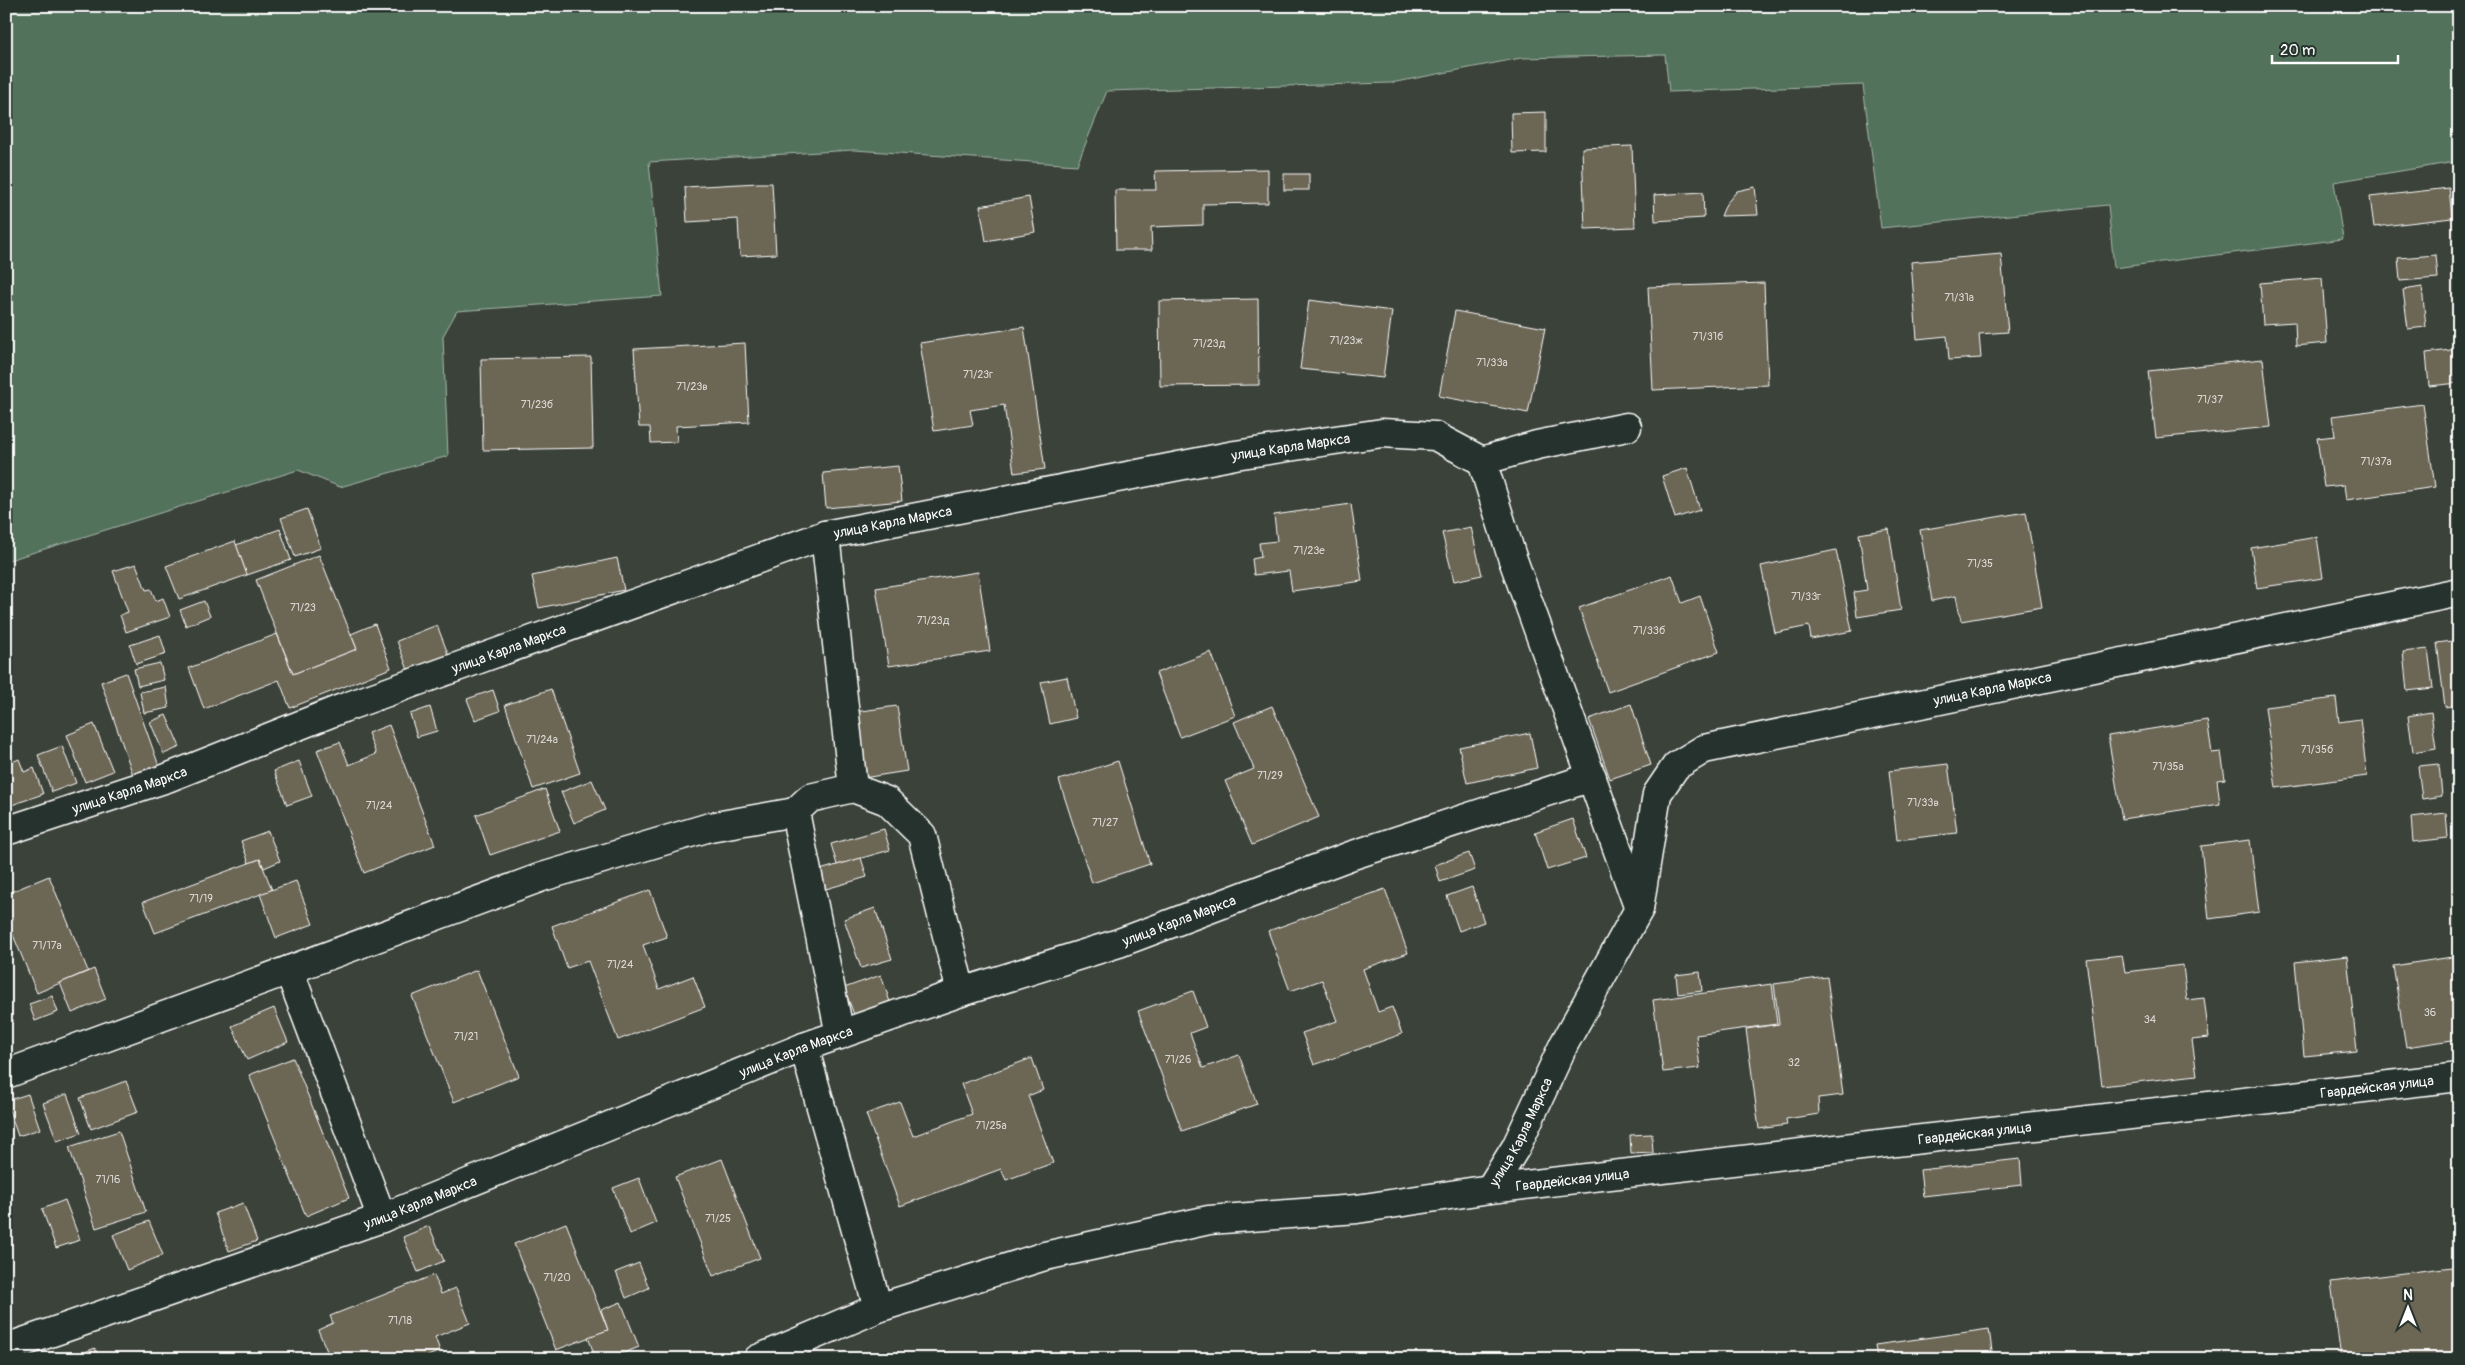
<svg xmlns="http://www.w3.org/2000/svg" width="2465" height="1365" viewBox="0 0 2465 1365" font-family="Pangolin,sans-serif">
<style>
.green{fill:#52725b;stroke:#a8b8ad}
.building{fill:#6c6654;stroke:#fff}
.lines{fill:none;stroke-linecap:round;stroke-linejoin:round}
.minor-casing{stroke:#fff;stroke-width:31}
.minor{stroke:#26332d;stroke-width:28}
.labels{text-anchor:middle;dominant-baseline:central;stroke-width:4;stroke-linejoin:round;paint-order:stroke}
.number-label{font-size:11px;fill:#dad9d4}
.street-label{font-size:14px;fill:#fff;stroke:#26332d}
</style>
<rect width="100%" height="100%" fill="#3b4239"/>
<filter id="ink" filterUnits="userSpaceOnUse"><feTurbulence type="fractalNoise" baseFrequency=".02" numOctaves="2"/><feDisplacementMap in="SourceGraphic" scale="10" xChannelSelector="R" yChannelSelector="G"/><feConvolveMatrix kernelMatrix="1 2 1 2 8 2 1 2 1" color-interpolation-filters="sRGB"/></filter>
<g filter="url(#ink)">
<polygon class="green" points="6,6 2459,6 2459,178 2455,162 2334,182 2343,239 2114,268 2108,205 1881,228 1863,85 1669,92 1665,55 1521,58 1391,83 1107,91 1077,165 854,150 649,162 662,296 457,311 443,336 448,456 340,487 298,470 6,561"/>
<g class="building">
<polygon points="1546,112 1546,152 1512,153 1511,113"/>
<polygon points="1632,146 1635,227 1585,229 1582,148"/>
<polygon points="1268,169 1268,203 1203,204 1203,225 1151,227 1152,250 1116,250 1115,190 1156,190 1155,171"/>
<rect x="1284" y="174" width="25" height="16"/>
<polygon points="758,183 772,183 776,254 740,256 738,219 687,222 685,187"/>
<polygon points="1755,187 1758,215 1721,216 1726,204 1737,191"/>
<polygon points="2449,188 2452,218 2374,227 2370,197"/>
<polygon points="1703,192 1704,218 1655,221 1654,195"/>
<polygon points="1029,197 1035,232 986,241 980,206"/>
<polygon points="2001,254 2008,332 1979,334 1981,358 1949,360 1947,336 1917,339 1911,262"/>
<polygon points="2436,255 2438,278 2400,281 2398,258"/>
<polygon points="2322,278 2327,343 2296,346 2295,322 2263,324 2260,283"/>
<polygon points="1764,283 1768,385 1653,390 1648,287"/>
<polygon points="2422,287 2426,327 2408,329 2403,290"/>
<polygon points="1258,299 1259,385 1160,386 1159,301"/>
<polygon points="1309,300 1392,311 1383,378 1300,369"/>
<polygon points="1455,311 1545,328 1528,413 1439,396"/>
<polygon points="1024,327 1045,469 1014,473 1004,405 970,410 973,425 934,431 920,343"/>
<polygon points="745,343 749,422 676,426 677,442 651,443 650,427 639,427 634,349"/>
<polygon points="2459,349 2459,383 2429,386 2426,353"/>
<polygon points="591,357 593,448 483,450 481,359"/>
<polygon points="2263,359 2271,427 2156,438 2148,371"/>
<polygon points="2423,404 2435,487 2346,500 2344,485 2324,487 2317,438 2335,436 2332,416"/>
<polygon points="898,466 902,501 826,508 823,473"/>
<polygon points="1687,468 1700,510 1675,518 1662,476"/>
<polygon points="1351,504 1362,581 1292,591 1289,571 1254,575 1252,559 1261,557 1259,543 1277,541 1274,515"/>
<polygon points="307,509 321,548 295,557 281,518"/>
<polygon points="2026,512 2042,607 1961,621 1956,596 1932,601 1920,530"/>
<polygon points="1471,527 1482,575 1454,581 1442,533"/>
<polygon points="280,529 291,560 247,575 236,545"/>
<polygon points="1889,529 1901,610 1857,617 1854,592 1867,590 1859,534"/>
<polygon points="2317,537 2323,578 2257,588 2251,548"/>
<polygon points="235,541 247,575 179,599 166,566"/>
<polygon points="1836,550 1852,631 1811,639 1809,626 1775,633 1761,566"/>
<polygon points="319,555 357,649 293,674 256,580"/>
<polygon points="617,558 624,590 539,608 532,576"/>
<polygon points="136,564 146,590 151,589 156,601 163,598 170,617 126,632 120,615 128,612 113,571"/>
<polygon points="978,572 990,651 889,666 876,588"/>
<polygon points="1672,575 1682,603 1700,596 1719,652 1608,692 1579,608"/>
<polygon points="204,601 210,616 186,626 180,610"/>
<polygon points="375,624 391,668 290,708 279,680 204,709 189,668 277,634 293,674 357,649 351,634"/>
<polygon points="437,625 450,659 410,675 397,641"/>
<polygon points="160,635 166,654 136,664 130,645"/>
<polygon points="2459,640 2459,705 2445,707 2437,643"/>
<polygon points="2428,649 2433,688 2407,691 2403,652"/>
<polygon points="1211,652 1235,716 1180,737 1156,673"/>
<polygon points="160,663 164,680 138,686 134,669"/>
<polygon points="126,673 160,769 134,778 101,682"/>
<polygon points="1067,677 1076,718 1050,724 1041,682"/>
<polygon points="166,687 169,708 144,713 140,692"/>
<polygon points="551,689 580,773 533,789 505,705"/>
<polygon points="493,690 500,711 475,720 467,699"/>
<polygon points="2336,698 2339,722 2360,719 2367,776 2276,788 2265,707"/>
<polygon points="1631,704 1651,765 1610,779 1589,719"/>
<polygon points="897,706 907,771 863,778 854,712"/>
<polygon points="1272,706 1319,817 1252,845 1225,781 1254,769 1234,722"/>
<polygon points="430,707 437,731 417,737 410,714"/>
<polygon points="2431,712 2436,748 2413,752 2408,716"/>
<polygon points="166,715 180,747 164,754 150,722"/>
<polygon points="2207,720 2212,753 2221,752 2225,779 2217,780 2220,804 2122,819 2108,736"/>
<polygon points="94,724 113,771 85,782 67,735"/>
<polygon points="389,725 435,845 364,873 317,750 340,742 349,765 376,754 368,733"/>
<polygon points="1530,733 1537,768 1467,783 1459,747"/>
<polygon points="62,746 76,783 52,792 38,755"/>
<polygon points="19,759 24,772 34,768 43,794 6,807 6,760 8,764"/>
<polygon points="299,761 312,796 287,805 274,771"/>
<polygon points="1118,761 1150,864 1092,883 1059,780"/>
<polygon points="1948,764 1957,833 1897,840 1889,771"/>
<polygon points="2439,764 2442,796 2422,799 2418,766"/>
<polygon points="592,780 605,810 574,823 561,792"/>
<polygon points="545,789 560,831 490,855 476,815"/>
<polygon points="2446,813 2448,838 2413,842 2411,817"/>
<polygon points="1573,819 1586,858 1547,870 1535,832"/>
<polygon points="884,829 890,850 837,865 831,844"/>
<polygon points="268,831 280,861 264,868 260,859 249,863 241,841"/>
<polygon points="2250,840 2259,912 2209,919 2201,846"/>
<polygon points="1469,853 1475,870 1440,882 1435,865"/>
<polygon points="861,858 867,877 826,889 820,870"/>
<polygon points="260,859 272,890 155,933 143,902"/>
<polygon points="49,876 88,971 37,993 6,918 6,894"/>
<polygon points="296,881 313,924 276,938 260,894"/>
<polygon points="1472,887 1484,922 1459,931 1447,896"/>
<polygon points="1385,889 1408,953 1363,969 1378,1012 1392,1007 1402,1034 1314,1065 1302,1033 1337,1021 1322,980 1290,991 1268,931"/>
<polygon points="650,890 667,937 643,945 659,989 693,976 705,1007 618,1040 588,961 567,968 552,926"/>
<polygon points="875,908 892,959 861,968 844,919"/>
<polygon points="2122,955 2125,972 2183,965 2187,1000 2204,998 2209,1038 2192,1040 2197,1075 2102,1086 2086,959"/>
<polygon points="2347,956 2357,1051 2304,1056 2295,962"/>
<polygon points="2452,957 2456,985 2459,985 2459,1039 2406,1047 2393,966"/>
<polygon points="94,969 106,999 72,1013 60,983"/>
<polygon points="477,970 519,1076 454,1102 412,996"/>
<polygon points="1700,972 1702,991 1678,994 1676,975"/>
<polygon points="881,975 891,1005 855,1017 844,988"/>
<polygon points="1827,977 1843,1095 1818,1098 1819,1114 1786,1119 1787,1125 1759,1129 1746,1029 1779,1024 1774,984"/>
<polygon points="1772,984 1777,1024 1696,1035 1700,1068 1663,1072 1653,1000"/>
<polygon points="1193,991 1206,1027 1190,1033 1203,1068 1239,1055 1257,1104 1182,1131 1138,1011"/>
<polygon points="52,996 58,1012 35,1021 29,1004"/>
<polygon points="274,1008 288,1042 247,1060 232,1026"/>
<polygon points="293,1058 349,1198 306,1216 249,1075"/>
<polygon points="1032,1058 1043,1090 1028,1096 1053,1163 1006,1180 1001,1169 900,1206 866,1114 900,1102 913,1136 972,1114 961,1084"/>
<polygon points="126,1081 138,1112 91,1129 80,1098"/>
<polygon points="28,1094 40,1129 18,1136 6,1101"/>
<polygon points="67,1094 81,1133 57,1141 43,1103"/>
<polygon points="119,1131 146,1212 96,1228 69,1147"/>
<polygon points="1652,1134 1653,1153 1631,1154 1630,1135"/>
<polygon points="722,1159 760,1258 713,1276 675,1177"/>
<polygon points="2020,1159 2022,1185 1923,1196 1920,1170"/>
<polygon points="639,1178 656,1223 630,1234 613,1188"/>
<polygon points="65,1200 80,1240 56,1248 42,1209"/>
<polygon points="243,1203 257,1241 229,1251 215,1213"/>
<polygon points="149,1221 163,1255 127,1270 113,1235"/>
<polygon points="566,1223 608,1330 556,1350 514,1244"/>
<polygon points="429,1226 444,1261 418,1272 403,1237"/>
<polygon points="639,1263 649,1288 626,1298 616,1272"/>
<polygon points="2452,1267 2459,1322 2459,1359 2341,1359 2331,1282"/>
<polygon points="434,1275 441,1294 456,1288 470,1323 435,1337 440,1351 421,1359 309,1359 327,1351 318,1330 333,1323 330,1316"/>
<polygon points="621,1302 639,1347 609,1359 596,1359 588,1337 608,1330 601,1310"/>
<polygon points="1989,1329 1993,1359 1877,1359 1875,1345"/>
<polygon points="95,1348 99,1359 68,1359"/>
</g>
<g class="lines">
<g class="minor-casing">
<g id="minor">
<polyline points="1482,461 1537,445 1627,427"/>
<polyline points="825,535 853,788 810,798 795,812 840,1035"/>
<polyline points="853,788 887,801 922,835 961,992"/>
<path id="s1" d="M6,831L167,778L343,708L825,535L1235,455L1382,433L1435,436L1482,461L1512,557L1639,909"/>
<polyline points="289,970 382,1218"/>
<polyline points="804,1047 878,1308"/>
<polyline points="6,1074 542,877 710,827 795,812"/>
<path id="s2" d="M1490,1189L1516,1147L1564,1044L1639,909L1657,794L1676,766L1704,749C1955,695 2207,645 2459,592"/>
<path id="s3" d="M6,1348L382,1218L804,1047L961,992L1119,943L1350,856L1592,777"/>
<path id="s4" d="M758,1359L878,1308L1045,1256L1209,1220L1357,1209L1490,1189L2459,1077"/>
</g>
</g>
<use href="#minor" class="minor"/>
</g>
</g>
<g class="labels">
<g class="number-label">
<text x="1959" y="297">71/31а</text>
<text x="1708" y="336">71/31б</text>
<text x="1346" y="340">71/23ж</text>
<text x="1209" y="343">71/23д</text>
<text x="1492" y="362">71/33а</text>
<text x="978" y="374">71/23г</text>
<text x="692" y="386">71/23в</text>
<text x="2210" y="399">71/37</text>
<text x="537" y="404">71/23б</text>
<text x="2376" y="461">71/37а</text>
<text x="1309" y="550">71/23е</text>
<text x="1980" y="563">71/35</text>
<text x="1806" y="596">71/33г</text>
<text x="303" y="607">71/23</text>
<text x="933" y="620">71/23д</text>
<text x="1649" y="630">71/33б</text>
<text x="542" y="739">71/24а</text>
<text x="2317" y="749">71/35б</text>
<text x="2168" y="766">71/35а</text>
<text x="1270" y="775">71/29</text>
<text x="1923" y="802">71/33в</text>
<text x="379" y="805">71/24</text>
<text x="1105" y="822">71/27</text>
<text x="201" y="898">71/19</text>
<text x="47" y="945">71/17а</text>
<text x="620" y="964">71/24</text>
<text x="2430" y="1012">36</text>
<text x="2150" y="1019">34</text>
<text x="466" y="1036">71/21</text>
<text x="1178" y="1059">71/26</text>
<text x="1794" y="1062">32</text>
<text x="991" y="1125">71/25а</text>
<text x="108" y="1179">71/16</text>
<text x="718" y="1218">71/25</text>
<text x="557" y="1277">71/20</text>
<text x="400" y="1320">71/18</text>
</g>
<g class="street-label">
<text stroke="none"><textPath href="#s1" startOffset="1345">улица Карла Маркса</textPath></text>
<text stroke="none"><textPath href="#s1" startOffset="940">улица Карла Маркса</textPath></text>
<text stroke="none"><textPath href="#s1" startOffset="535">улица Карла Маркса</textPath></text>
<text stroke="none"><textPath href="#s2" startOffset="795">улица Карла Маркса</textPath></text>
<text stroke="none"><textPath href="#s1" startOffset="130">улица Карла Маркса</textPath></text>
<text stroke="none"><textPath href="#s3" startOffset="1249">улица Карла Маркса</textPath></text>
<text stroke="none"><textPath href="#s3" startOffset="844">улица Карла Маркса</textPath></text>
<text stroke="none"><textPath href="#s4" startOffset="1649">Гвардейская улица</textPath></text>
<text stroke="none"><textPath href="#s2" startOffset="65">улица Карла Маркса</textPath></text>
<text stroke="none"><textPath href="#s4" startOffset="1244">Гвардейская улица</textPath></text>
<text stroke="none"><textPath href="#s4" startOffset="839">Гвардейская улица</textPath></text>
<text stroke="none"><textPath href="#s3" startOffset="439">улица Карла Маркса</textPath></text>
</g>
</g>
<rect width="2465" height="1365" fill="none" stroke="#26332d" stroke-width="25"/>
<rect x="12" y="12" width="2440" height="1340" fill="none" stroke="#fff" stroke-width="2" filter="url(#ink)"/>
<g transform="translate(2408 1308)" stroke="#26332d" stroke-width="4" paint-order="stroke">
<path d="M0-4L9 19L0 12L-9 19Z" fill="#ffffff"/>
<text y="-8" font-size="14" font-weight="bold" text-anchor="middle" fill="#ffffff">N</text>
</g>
<path d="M2272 55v8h126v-8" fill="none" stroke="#ffffff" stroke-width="2.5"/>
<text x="2280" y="55" font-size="15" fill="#ffffff" stroke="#26332d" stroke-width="4" paint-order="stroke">20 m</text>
</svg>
